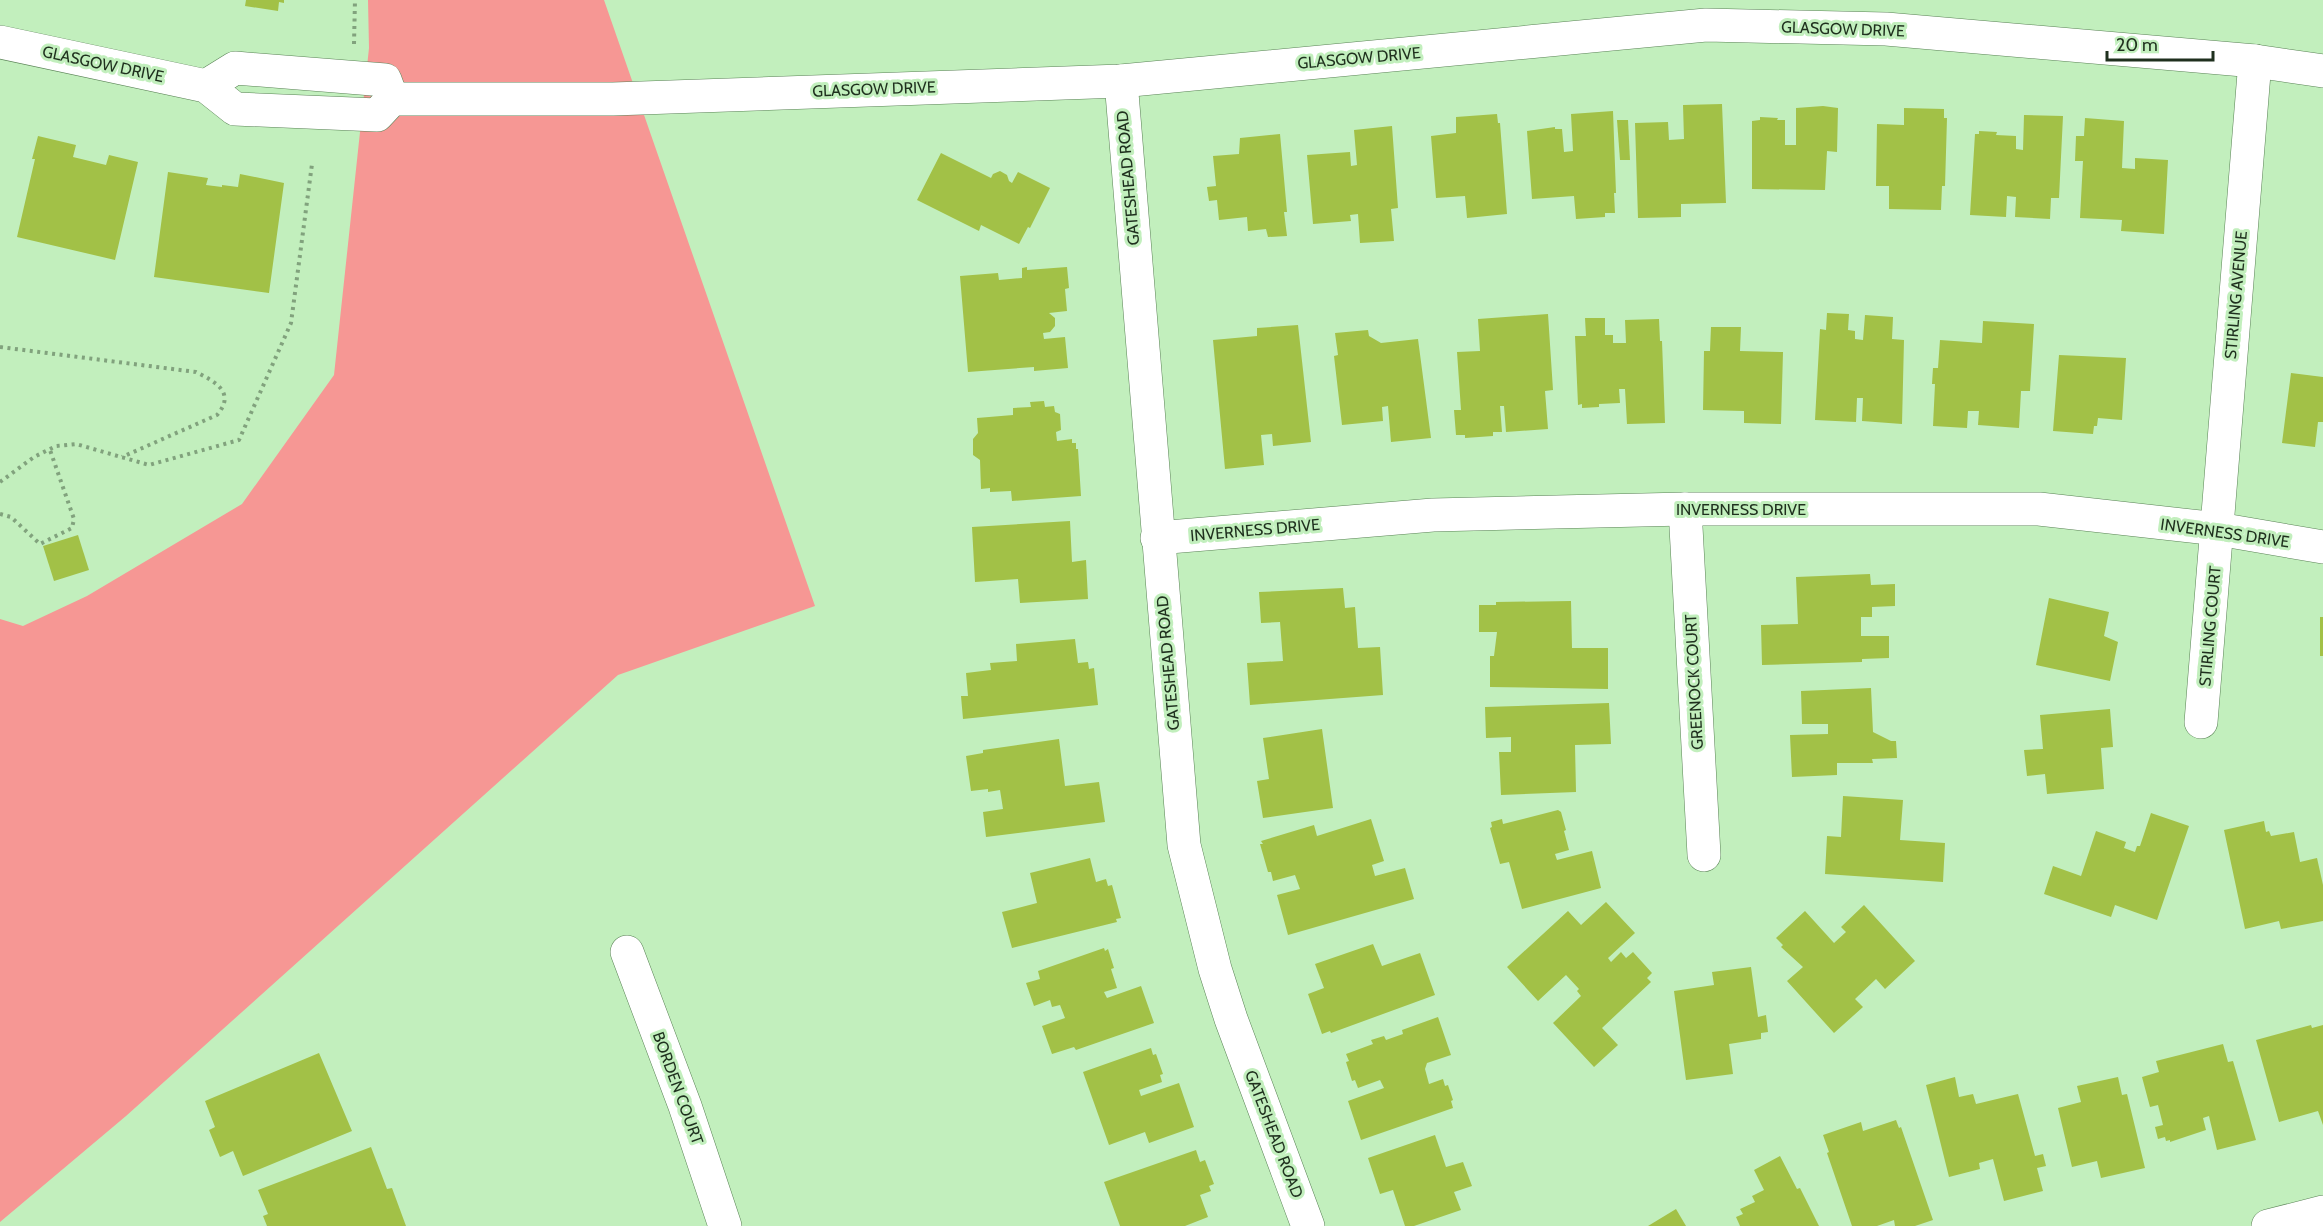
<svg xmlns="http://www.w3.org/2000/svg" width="2323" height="1226" viewBox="0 0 2323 1226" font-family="Cabin,sans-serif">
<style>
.green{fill:#f69794}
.building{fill:#a2c147}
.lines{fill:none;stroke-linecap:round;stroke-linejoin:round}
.minor-casing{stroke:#5a8356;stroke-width:34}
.path{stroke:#81a27d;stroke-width:4;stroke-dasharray:3 4.5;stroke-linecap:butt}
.minor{stroke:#fff;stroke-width:33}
.labels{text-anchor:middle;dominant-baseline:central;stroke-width:6;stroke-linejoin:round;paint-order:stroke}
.street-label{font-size:16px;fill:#1f301e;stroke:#c2efbd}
</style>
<rect width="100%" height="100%" fill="#c2efbd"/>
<polygon class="green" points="368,0 604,0 815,606 618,675 126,1116 0,1222 0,619 23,626 87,596 242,504 334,375 369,48"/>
<g class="building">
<polygon points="246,0 284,0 284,3 279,2 278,11 245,6"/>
<polygon points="1722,104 1726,203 1681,204 1681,217 1638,218 1635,123 1668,122 1669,140 1684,139 1683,105"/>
<polygon points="1823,106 1838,108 1837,152 1827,151 1825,190 1752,189 1752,121 1760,120 1760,117 1778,118 1777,120 1785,120 1785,145 1796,145 1796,108"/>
<polygon points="1904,108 1944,109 1944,118 1947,118 1945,186 1942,186 1941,210 1889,209 1889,186 1876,186 1877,124 1904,125"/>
<polygon points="1613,111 1616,193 1614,193 1615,213 1605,213 1605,217 1576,219 1574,196 1532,199 1527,131 1555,127 1555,129 1562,129 1564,152 1573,151 1571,114"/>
<polygon points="1497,114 1498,123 1500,123 1507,214 1467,218 1465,196 1436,198 1431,136 1456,133 1456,117"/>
<polygon points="2024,115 2063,116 2059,198 2051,198 2050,219 2015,217 2016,197 2007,196 2006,217 1970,215 1975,134 1979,134 1979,131 1997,132 1996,135 2016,136 2016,149 2023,150"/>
<polygon points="2085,118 2124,121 2122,168 2135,169 2135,158 2168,160 2164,234 2121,231 2122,220 2080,218 2083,161 2075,161 2076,136 2084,136"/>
<polygon points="1617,120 1628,120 1630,160 1620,160"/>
<polygon points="1392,126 1398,208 1391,209 1394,241 1360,243 1358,214 1350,215 1351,221 1313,224 1307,155 1350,152 1351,166 1357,165 1354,130"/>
<polygon points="1280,134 1287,212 1284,212 1287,236 1268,237 1266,229 1248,231 1247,217 1219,220 1217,200 1209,201 1207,187 1216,186 1213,156 1239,154 1240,138"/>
<polygon points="38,136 76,145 73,157 106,165 109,155 138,162 115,260 17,237 35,159 32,159"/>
<polygon points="941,153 991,178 993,174 1000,171 1007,175 1009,181 1012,183 1018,172 1050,188 1030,228 1028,227 1019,244 981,225 979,231 917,200"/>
<polygon points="168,172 208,178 206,185 222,187 222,185 238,187 240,174 284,183 269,293 154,277"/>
<polygon points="1027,267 1027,270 1067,267 1069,288 1065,289 1067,311 1049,313 1055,318 1055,326 1050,332 1043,333 1044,339 1065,337 1068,368 1034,371 1034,367 968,372 960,276 998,273 999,280 1022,278 1022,268"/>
<polygon points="1827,313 1849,314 1848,330 1855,331 1855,339 1863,340 1865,315 1893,317 1892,339 1904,340 1902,424 1862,421 1863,398 1857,398 1856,422 1815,420 1820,329 1826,330"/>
<polygon points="1548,314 1553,390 1545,391 1548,429 1506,432 1504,406 1500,406 1502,432 1493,432 1493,436 1465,438 1465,435 1456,435 1454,410 1461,410 1457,352 1480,351 1478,319"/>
<polygon points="1585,318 1605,318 1605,335 1613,335 1613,343 1626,343 1625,320 1659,319 1660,341 1662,341 1665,423 1627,424 1625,389 1619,389 1620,403 1599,404 1599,407 1582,408 1582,404 1578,405 1575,336 1586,336"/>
<polygon points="1983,321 2034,324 2030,391 2021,391 2019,428 1978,425 1979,411 1968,411 1967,428 1933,426 1935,384 1932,384 1933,368 1938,368 1940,340 1982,343"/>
<polygon points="1298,325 1311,442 1273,446 1272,434 1261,435 1264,465 1225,469 1213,340 1257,336 1257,328"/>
<polygon points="1711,327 1741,327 1740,351 1783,352 1781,424 1744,423 1744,411 1703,410 1704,351 1710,351"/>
<polygon points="1368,330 1369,336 1381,343 1418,339 1431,438 1391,442 1388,406 1382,407 1383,421 1342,425 1334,356 1338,355 1335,333"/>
<polygon points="2059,355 2126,358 2122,420 2098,418 2097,426 2094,426 2093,434 2053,431"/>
<polygon points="2291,373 2323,377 2323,422 2318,422 2315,447 2282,443"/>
<polygon points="1044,401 1045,407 1054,406 1055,412 1060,414 1061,430 1056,432 1057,441 1072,439 1072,443 1076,443 1076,449 1078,449 1081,496 1012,501 1011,491 990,492 990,488 981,489 980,460 973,455 973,439 978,433 977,418 1013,415 1013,408 1031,407 1030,402"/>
<polygon points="1070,521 1072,562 1086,560 1088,599 1020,603 1018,579 975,582 972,527"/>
<polygon points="78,535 89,570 54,581 43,546"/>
<polygon points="1870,574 1871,585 1895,584 1895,606 1872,607 1872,617 1861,617 1861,636 1889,636 1889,658 1862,659 1862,662 1762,665 1761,625 1798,624 1796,577"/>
<polygon points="1343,588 1345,608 1355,607 1358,648 1380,647 1383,695 1250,705 1247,663 1283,661 1280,622 1261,623 1259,592"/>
<polygon points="2049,598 2109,612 2104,636 2118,642 2110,681 2036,665"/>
<polygon points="1571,601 1572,648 1608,648 1608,689 1490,687 1490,656 1494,656 1497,632 1479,632 1479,605 1496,605 1496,602"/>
<rect x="2320" y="617" width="3" height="39"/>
<polygon points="1075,639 1078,663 1088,662 1089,669 1094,668 1098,705 963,719 961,696 968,696 966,673 991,670 990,663 1017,661 1016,644"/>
<polygon points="1871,688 1873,732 1891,741 1896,741 1897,758 1872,759 1873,763 1837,763 1837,775 1792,777 1790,735 1828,734 1828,724 1802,724 1801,691"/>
<polygon points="1609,703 1611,744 1575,745 1576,792 1501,795 1499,752 1511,752 1511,737 1486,738 1485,707"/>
<polygon points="2110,709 2113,747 2101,748 2104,789 2047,794 2045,774 2027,776 2024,750 2043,749 2040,715"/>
<polygon points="1322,729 1333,808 1263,818 1257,781 1269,779 1263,738"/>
<polygon points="1059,739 1065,786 1099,782 1105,822 986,837 983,812 1003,809 1000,790 988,792 988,789 971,791 966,756 983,753 983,750"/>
<polygon points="1843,796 1903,800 1900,840 1945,843 1943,882 1825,874 1827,836 1841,837"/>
<polygon points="1558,810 1561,812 1566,830 1564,831 1569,850 1555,854 1557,860 1592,851 1601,888 1522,909 1509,862 1500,864 1490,828 1492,827 1491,822 1502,819 1503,824"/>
<polygon points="2151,813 2189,826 2157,920 2115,905 2111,917 2044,894 2053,866 2081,876 2096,831 2126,842 2124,848 2135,852 2137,846 2140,846"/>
<polygon points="1371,819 1384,861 1372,865 1375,876 1405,868 1414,899 1288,935 1277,895 1300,889 1295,875 1273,881 1271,872 1268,872 1260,844 1263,844 1261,841 1314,825 1317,836"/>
<polygon points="2264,821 2266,832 2269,831 2271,836 2294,832 2300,862 2317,858 2323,885 2323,921 2281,929 2279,921 2245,929 2224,830"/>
<polygon points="1090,858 1096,882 1106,879 1108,886 1112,885 1121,918 1116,919 1117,922 1012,948 1002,912 1037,903 1030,873"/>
<polygon points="1606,902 1635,933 1608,958 1611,962 1621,952 1626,958 1633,952 1652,973 1647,978 1651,982 1602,1028 1618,1045 1594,1067 1553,1023 1581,996 1577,991 1579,989 1566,975 1538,1001 1507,967 1568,911 1581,925"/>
<polygon points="1864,905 1915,961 1885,989 1876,979 1855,999 1863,1007 1834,1033 1787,981 1803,967 1781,947 1783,945 1776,938 1805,911 1834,943 1846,932 1841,927"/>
<polygon points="1373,944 1382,966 1420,953 1435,995 1331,1033 1330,1031 1322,1034 1308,994 1324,988 1315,964"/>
<polygon points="1104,948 1105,951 1108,949 1114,968 1111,969 1117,988 1104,992 1107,998 1141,986 1154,1023 1076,1050 1074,1047 1052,1054 1042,1026 1065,1018 1060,1005 1052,1007 1050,1000 1034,1006 1026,983 1040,979 1038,971"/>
<polygon points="1751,967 1758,1017 1766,1015 1768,1032 1761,1033 1761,1039 1729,1044 1733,1074 1686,1080 1674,991 1714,985 1712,972"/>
<polygon points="1438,1017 1451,1055 1427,1063 1425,1069 1429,1084 1443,1079 1445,1086 1448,1085 1453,1100 1451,1101 1453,1108 1361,1140 1348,1101 1384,1088 1380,1080 1358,1088 1355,1080 1352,1081 1346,1062 1349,1061 1346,1054 1373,1044 1371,1040 1384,1036 1386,1040 1403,1034 1402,1030"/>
<polygon points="2311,1025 2312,1028 2323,1025 2323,1125 2318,1111 2279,1122 2256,1040"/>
<polygon points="2223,1044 2228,1062 2233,1061 2256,1140 2217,1150 2209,1116 2203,1118 2206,1130 2170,1142 2170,1140 2166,1141 2165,1137 2158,1139 2155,1127 2163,1125 2158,1105 2150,1107 2142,1077 2159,1072 2156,1061"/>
<polygon points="1151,1048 1153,1055 1156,1054 1163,1074 1160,1075 1162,1082 1139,1090 1141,1096 1179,1083 1194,1127 1149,1143 1145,1132 1109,1145 1083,1072"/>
<polygon points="319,1053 352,1131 243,1176 233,1151 220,1157 209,1130 215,1127 205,1101"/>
<polygon points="1955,1077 1959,1097 1973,1094 1976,1104 2018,1094 2035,1156 2043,1154 2046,1166 2037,1168 2043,1191 2004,1201 1993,1159 1979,1163 1980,1169 1949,1177 1926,1085"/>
<polygon points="2118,1077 2122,1095 2127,1094 2145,1168 2101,1178 2097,1161 2072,1167 2058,1108 2081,1102 2077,1086"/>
<polygon points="1896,1120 1899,1128 1901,1127 1933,1220 1915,1226 1895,1226 1894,1220 1877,1226 1852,1226 1827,1153 1829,1152 1823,1135 1861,1122 1863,1131"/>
<polygon points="1435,1135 1446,1167 1463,1162 1472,1186 1454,1192 1461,1210 1414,1226 1405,1226 1393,1190 1380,1194 1368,1158"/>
<polygon points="371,1147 387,1189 392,1188 406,1226 267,1226 263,1216 268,1214 258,1190"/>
<polygon points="1196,1150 1200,1162 1205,1160 1214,1184 1209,1186 1211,1191 1200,1195 1208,1217 1185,1226 1120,1226 1104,1182"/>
<polygon points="1780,1156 1797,1189 1800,1188 1819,1226 1740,1226 1736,1217 1743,1214 1740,1209 1755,1202 1752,1196 1764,1190 1754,1170"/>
<polygon points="1676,1209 1686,1226 1648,1226"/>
</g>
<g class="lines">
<g class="minor-casing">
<g id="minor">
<polyline points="0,42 206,86 235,109 377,115 392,99 613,99 1121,81 1706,25 1886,29 2255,61 2323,71"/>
<polyline points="1121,81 1184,845 1215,969 1231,1019 1308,1226"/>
<polyline points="206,86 235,68 385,80 392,99"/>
<polyline points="1685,509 1704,855"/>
<polyline points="1157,538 1433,515 1685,509 2039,509 2218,529 2323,547"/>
<polyline points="2201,722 2255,61"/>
<polyline points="627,952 685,1106 725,1226"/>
<polyline points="2268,1226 2323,1212"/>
</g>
</g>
<g class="path">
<polyline points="354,44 355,0"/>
<path d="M0,347L196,372C216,382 236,393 217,415L122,457"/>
<polyline points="0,482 34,457 56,446 76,444 149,465 239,440 291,323 312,164"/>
<polyline points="0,514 11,517 40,544 72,528 74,519 50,450"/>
</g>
<use href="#minor" class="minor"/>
</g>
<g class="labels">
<g class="street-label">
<text transform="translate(1843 29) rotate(2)">GLASGOW DRIVE</text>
<text transform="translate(1359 58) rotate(-5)">GLASGOW DRIVE</text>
<text transform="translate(103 64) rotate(12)">GLASGOW DRIVE</text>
<text transform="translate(874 89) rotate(-2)">GLASGOW DRIVE</text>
<text transform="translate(1128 178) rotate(-95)">GATESHEAD ROAD</text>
<text transform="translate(2236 295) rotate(-85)">STIRLING AVENUE</text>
<text x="1741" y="509">INVERNESS DRIVE</text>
<text transform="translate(1255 530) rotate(-5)">INVERNESS DRIVE</text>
<text transform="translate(2225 533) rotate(8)">INVERNESS DRIVE</text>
<text transform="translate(2210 626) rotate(-85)">STIRLING COURT</text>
<text transform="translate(1168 663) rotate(-95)">GATESHEAD ROAD</text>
<text transform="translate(1694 682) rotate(-93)">GREENOCK COURT</text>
<text transform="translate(678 1088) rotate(70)">BORDEN COURT</text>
<text transform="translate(1274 1134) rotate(69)">GATESHEAD ROAD</text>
</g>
</g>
<path d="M2107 51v9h106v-9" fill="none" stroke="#1f301e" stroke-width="3"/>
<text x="2116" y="51" font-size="18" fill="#1f301e" stroke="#c2efbd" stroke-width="4.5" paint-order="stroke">20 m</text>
</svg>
